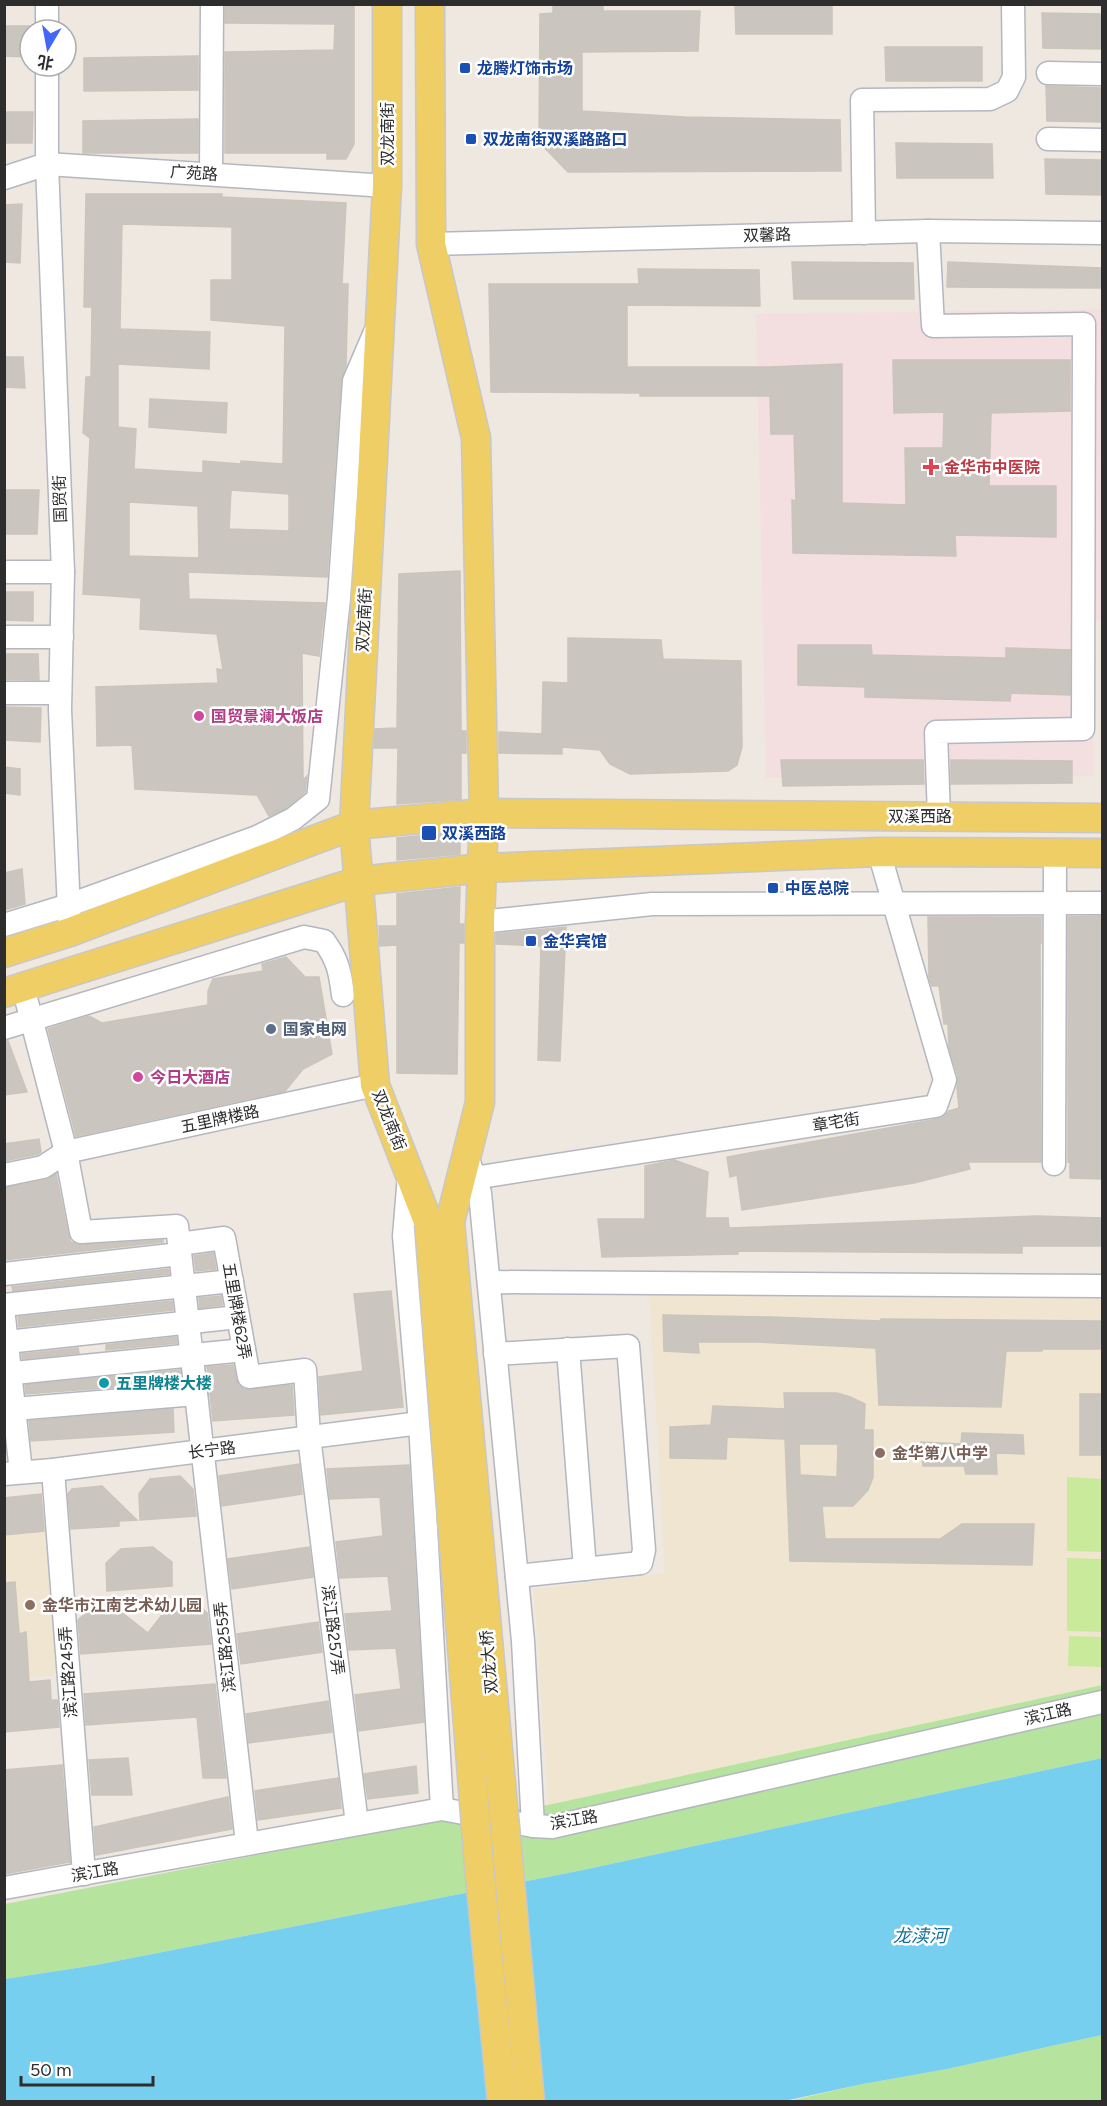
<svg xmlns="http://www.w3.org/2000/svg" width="1107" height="2106" viewBox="0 0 1107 2106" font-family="Figtree,'Noto Sans SC',sans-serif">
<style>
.education{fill:#efe5d1}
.medical{fill:#f4dfe0}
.green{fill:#b6e39e}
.pitch{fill:#c9ea9b}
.water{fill:#76cfee}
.building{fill:#cac6bf;stroke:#cac4ba;stroke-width:1.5;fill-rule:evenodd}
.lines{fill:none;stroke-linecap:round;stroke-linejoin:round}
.minor-casing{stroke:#b4b7c0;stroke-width:25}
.major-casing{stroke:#c8c8c8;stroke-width:31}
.minor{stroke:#fff;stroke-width:22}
.major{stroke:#efce65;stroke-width:28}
.major-bridge-casing{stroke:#c8c8c8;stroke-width:31;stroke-linecap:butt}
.major-bridge{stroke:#efce65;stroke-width:28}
.transit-dot{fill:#1a4fb4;stroke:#fff;stroke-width:2}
.health-dot{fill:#e0444e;stroke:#fff;stroke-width:2}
.hotel-dot{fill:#d1479c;stroke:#fff;stroke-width:2}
.service-dot{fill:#5c6f8a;stroke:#fff;stroke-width:2}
.culture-dot{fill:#0f9aa8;stroke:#fff;stroke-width:2}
.education-dot{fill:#8d6e63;stroke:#fff;stroke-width:2}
.labels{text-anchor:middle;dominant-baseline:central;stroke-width:5;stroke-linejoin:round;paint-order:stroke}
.transit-label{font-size:16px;font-weight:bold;fill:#164399;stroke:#fff;text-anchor:start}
.street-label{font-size:16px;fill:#2d2d2d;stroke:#fff}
.health-label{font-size:16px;font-weight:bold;fill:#be3a42;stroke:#fff;text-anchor:start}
.hotel-label{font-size:16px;font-weight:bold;fill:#b23c85;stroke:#fff;text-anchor:start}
.service-label{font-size:16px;font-weight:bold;fill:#4e5e75;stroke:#fff;text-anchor:start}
.culture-label{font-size:16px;font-weight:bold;fill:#0d838f;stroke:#fff;text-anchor:start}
.education-label{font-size:16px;font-weight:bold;fill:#785e54;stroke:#fff;text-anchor:start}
.water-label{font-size:18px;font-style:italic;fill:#106f9f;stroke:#fff}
</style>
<rect width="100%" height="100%" fill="#eee8e1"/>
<g class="education">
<polygon points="649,1287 1102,1295 1102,1685 548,1805 534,1589 665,1573"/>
<polygon points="51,1531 59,1675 5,1679 5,1535"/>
</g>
<polygon class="medical" points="1102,309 1102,620 1092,621 1094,776 766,778 756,314"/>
<g class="green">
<polygon points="1102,1685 1102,1758 583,1870 96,1965 5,1979 5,1904 432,1821 548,1805"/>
<polygon points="1102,2035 1102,2101 784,2102 863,2084 947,2069"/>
</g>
<g class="pitch">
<polygon points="1067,1477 1102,1479 1102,1552 1067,1551"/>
<polygon points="1067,1558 1102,1559 1102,1632 1067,1631"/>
<polygon points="1069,1636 1102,1637 1102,1667 1068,1666"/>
</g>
<polygon class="water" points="1102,1758 1102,2035 947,2069 863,2084 784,2101 5,2102 5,1979 96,1965 583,1870"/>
<g class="building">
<polygon points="225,4 354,4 354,144 346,159 327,159 327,153 225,153 225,52 334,50 335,24 225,23"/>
<polygon points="553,4 603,4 603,11 700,11 698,51 582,52 582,111 685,117 840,120 841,171 568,172 539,142 540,14 553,13"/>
<polygon points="735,4 832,4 832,34 736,34"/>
<polygon points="1042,13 1102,14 1102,49 1043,48"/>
<polygon points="4,26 30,26 30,57 4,56"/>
<polygon points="885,47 982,47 982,81 886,81"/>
<polygon points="198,56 198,90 84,91 84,58"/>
<polygon points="1046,86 1102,88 1102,122 1047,121"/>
<polygon points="4,112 33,112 32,143 4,143"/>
<polygon points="198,119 198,153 83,153 83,121"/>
<polygon points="896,143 992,144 993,178 897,178"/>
<polygon points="1045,159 1102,160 1102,195 1046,194"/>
<path d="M86,194H222V197L346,203L342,284H348L346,365L341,380L327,577L188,572L189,599L325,603L319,656L302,653L303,780L307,776L305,792L286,808L269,816L257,795L135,789L132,745L97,746L96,687L218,683L217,669L223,670L217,634L140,629L141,598L83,594L90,438L83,433L86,377H91L92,307H84ZM122,224L232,227V280H211V320L285,326L283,464L241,461V464L203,461V473L134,469L136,429L118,427V364L209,369L210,332L120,329ZM231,490L289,494V531L229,529ZM129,502L198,506L199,558L129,556Z"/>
<polygon points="22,204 20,263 4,262 4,205"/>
<polygon points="792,262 913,263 914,299 794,299"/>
<polygon points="948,262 1102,268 1102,288 947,287"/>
<polygon points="638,269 759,270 760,306 627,305 627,367 769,367 842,364 842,503 906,505 905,448 943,448 944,412 894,413 893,360 1070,360 1070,411 991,413 989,486 1056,486 1056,537 955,535 956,556 793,553 792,500 796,501 794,434 771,434 770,396 640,396 640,393 491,392 489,284 639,284"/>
<polygon points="4,357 23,357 25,388 4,387"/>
<polygon points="150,399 227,403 226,433 149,427"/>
<polygon points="4,490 39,490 37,534 4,534"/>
<polygon points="460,571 461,731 466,731 466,753 461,753 461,799 397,804 398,748 374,748 375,729 397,728 399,574"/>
<polygon points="4,592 33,592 33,621 4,620"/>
<polygon points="568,638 661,640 663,659 741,661 742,747 737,765 728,771 630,774 610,764 600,750 562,747 562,754 499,753 499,732 542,734 543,682 568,683"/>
<polygon points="798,645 871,645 872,655 1006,658 1006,648 1070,650 1070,695 1011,693 1010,701 865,697 865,687 798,685"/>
<polygon points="4,654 38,654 39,680 4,679"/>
<polygon points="4,707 41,708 40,742 4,740"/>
<polygon points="781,760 923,760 924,784 783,786"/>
<polygon points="951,760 1072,761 1072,783 951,784"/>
<polygon points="4,767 20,769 20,795 4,793"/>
<polygon points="460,832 460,854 397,860 397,838"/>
<polygon points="22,869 25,904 4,910 4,873"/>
<polygon points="460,887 459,924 464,924 464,943 459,943 457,1074 397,1073 397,945 380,946 379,926 397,926 397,894"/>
<polygon points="1102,916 1102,1179 1070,1178 1070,1162 1068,1162 1068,917"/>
<polygon points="928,917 1041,917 1041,943 1040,943 1041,1162 968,1162 970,1169 914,1183 742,1210 737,1175 730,1177 727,1157 938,1119 944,1117 949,1111 959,1108 957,1088 958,1076 949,1047 948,1024 944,1024 939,986 932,986 929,978"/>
<polygon points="566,927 560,1061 538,1060 541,946 496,944 496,934"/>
<polygon points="286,957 305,977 319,977 332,1054 303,1069 285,1091 76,1136 48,1029 89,1016 102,1023 208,1005 208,991 213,979 263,971 262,964"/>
<polygon points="4,1041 8,1041 27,1092 4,1095"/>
<polygon points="39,1139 41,1152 38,1154 4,1161 4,1144"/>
<polygon points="674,1160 708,1172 705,1218 728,1218 729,1228 1037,1216 1102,1218 1102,1246 1022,1246 1022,1253 738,1251 738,1254 602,1257 598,1219 645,1219 645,1166"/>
<polygon points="56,1174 68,1234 71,1242 82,1245 163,1240 163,1242 4,1260 4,1188 46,1180"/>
<polygon points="213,1253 216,1269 196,1271 194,1256"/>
<polygon points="168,1269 169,1274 13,1291 12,1287"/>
<polygon points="391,1291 403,1407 321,1415 319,1377 363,1371 354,1294"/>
<polygon points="221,1296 222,1305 200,1308 199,1298"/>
<polygon points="172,1301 173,1310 19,1327 18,1317"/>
<polygon points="663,1315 770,1317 881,1321 881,1319 1102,1321 1102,1349 1042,1349 1042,1351 1006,1351 1001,1407 879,1405 876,1348 757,1342 698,1342 699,1353 664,1351"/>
<polygon points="176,1337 177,1343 106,1350 106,1345"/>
<polygon points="78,1348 79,1353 22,1359 22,1354"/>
<polygon points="233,1365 238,1385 245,1390 292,1385 294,1415 213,1421 207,1367"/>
<polygon points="180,1370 181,1382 26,1394 25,1385"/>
<path d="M784,1393H837L850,1397L865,1404L864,1430H873V1477L868,1490L853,1506H822L825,1539H940L962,1524H1034L1032,1565L790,1561L785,1439L727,1437L726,1459L670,1458V1427L711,1425L713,1406L785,1409ZM799,1444H838L837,1477L800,1475Z"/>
<rect x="1080" y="1394" width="22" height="61"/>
<polygon points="173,1409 174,1432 31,1441 29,1421"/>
<polygon points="962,1433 1023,1435 1024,1454 996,1453 997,1474 966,1474 964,1466 923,1466 921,1442 961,1444"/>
<polygon points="299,1464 302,1494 222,1506 219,1476"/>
<polygon points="409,1465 424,1722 359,1731 355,1695 401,1689 396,1648 349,1650 345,1614 392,1611 388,1576 340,1578 336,1542 383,1536 380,1497 330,1499 327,1469"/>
<polygon points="180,1476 193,1489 196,1516 140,1520 139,1494 150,1479"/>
<polygon points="102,1486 137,1520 119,1521 119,1526 71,1529 68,1494 72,1489"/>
<polygon points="41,1494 44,1531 4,1535 4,1498"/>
<polygon points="153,1547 172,1562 172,1586 107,1591 106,1563 121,1549"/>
<polygon points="309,1547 313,1577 232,1589 228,1559"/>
<polygon points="15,1582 19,1634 26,1632 29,1682 50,1680 51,1700 57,1700 59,1727 4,1732 4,1583"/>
<polygon points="107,1601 148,1633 168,1607 198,1604 207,1613 211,1644 81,1654 78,1620 87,1612 108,1611"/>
<polygon points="318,1622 322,1652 241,1664 237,1634"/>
<polygon points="215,1684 226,1778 203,1778 197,1717 86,1725 84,1694"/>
<polygon points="328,1701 332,1732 249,1743 246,1714"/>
<polygon points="128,1758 132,1795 92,1795 89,1760"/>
<polygon points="62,1765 70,1862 4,1874 4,1770"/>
<polygon points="416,1766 418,1793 368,1799 364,1774"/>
<polygon points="338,1778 341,1808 258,1820 255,1791"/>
<polygon points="228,1797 232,1829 96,1855 94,1827"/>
</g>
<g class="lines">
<g class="minor-casing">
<g id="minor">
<polyline points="47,30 47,4"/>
<polyline points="47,66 47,164 63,572 60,710 70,932"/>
<polyline points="1048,73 1102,74"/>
<polyline points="1048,139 1102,140"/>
<polyline points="211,174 212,4"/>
<polyline points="4,178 47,164 387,186"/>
<polyline points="928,231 933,326 1084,324 1083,729 936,732 939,817"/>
<polyline points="864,233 862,100 990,99 1007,91 1014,77 1013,4"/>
<polyline points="431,244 928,231 1102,233"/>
<polyline points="4,572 63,572"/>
<polyline points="4,637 62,637"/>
<polyline points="4,693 60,693"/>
<polyline points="480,922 652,904 1102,903"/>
<polyline points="4,925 69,905 257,837 293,819 318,799 339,598 354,381 375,332"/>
<polyline points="23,987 66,1152 81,1232 177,1226 247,1843"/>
<path d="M4,1028L304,937L324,941C338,960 340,972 343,995"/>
<polyline points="1054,1164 1055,853"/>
<polyline points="470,1165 480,1193 523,1641 533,1826"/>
<polyline points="4,1175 43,1167 66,1152 375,1085"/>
<polyline points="409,1176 404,1236 420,1423 442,1809"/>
<polyline points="474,1178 936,1106 945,1080 879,852"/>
<polyline points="179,1244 224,1238 249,1377 305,1370 309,1437 357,1824"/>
<polyline points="4,1274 180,1254"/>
<polyline points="489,1282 1102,1286"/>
<polyline points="4,1305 232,1281"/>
<polyline points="4,1317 21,1472"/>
<polyline points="7,1342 238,1317"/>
<polyline points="568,1349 585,1569"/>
<polyline points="495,1354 628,1346 644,1550 641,1563 517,1576"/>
<polyline points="4,1374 244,1350"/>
<polyline points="14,1409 196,1394"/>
<polyline points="53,1470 84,1874"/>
<polyline points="4,1474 53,1470 420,1423"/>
<polyline points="4,1888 442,1809 533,1826 552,1827 1102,1702"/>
</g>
</g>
<g class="major-casing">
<g id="major">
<polyline points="387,4 387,186 354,825 375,1085 429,1224"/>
<polyline points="430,4 431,244 476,438 484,813 480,922 480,1102 450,1222"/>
<polyline points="4,953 70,932 354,825 484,813 1102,818"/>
<polyline points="4,993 359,881 483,868 879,852 1102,853"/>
</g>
</g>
<use href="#minor" class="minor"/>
<use href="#major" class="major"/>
<g class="major-bridge-casing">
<g id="major-bridge">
<polyline points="450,1222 530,2102"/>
<polyline points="429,1224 479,1866 502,2102"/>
</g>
</g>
<use href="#major-bridge" class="major-bridge"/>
</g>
<g class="transit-dot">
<rect x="459" y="62" width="12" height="12" rx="3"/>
<rect x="465" y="133" width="12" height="12" rx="3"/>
<rect x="421" y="825" width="16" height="16" rx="3"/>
<rect x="767" y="882" width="12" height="12" rx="3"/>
<rect x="525" y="935" width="12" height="12" rx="3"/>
</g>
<path class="health-dot" d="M928 458h6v6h6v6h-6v6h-6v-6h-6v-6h6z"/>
<g class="hotel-dot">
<circle cx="199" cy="716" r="6"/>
<circle cx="138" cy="1077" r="6"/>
</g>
<circle class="service-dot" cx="271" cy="1029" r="6"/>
<circle class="culture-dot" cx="104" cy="1383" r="6"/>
<g class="education-dot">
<circle cx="880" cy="1453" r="6"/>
<circle cx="30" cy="1605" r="6"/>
</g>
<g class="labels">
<g class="transit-label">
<text x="477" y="68">龙腾灯饰市场</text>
<text x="483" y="139">双龙南街双溪路路口</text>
<text x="442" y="833">双溪西路</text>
<text x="785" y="888">中医总院</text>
<text x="543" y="941">金华宾馆</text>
</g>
<g class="street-label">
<text transform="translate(387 134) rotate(-90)">双龙南街</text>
<text transform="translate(194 173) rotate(4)">广苑路</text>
<text transform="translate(767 235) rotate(-2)">双馨路</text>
<text transform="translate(60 499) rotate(-92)">国贸街</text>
<text transform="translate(364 620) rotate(-87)">双龙南街</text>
<text x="920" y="816">双溪西路</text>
<text transform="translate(220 1119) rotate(-12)">五里牌楼路</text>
<text transform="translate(389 1120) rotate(68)">双龙南街</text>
<text transform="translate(836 1122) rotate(-9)">章宅街</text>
<text transform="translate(237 1311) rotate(80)">五里牌楼62弄</text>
<text transform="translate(212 1450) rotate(-7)">长宁路</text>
<text transform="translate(333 1630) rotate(83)">滨江路257弄</text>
<text transform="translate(225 1647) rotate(-96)">滨江路255弄</text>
<text transform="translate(489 1662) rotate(-95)">双龙大桥</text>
<text transform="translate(68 1672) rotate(-94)">滨江路245弄</text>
<text transform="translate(1048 1714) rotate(-13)">滨江路</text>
<text transform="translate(574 1820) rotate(-10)">滨江路</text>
<text transform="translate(95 1872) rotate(-10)">滨江路</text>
</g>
<g class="health-label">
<text x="944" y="467">金华市中医院</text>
</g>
<g class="hotel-label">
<text x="211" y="716">国贸景澜大饭店</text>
<text x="150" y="1077">今日大酒店</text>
</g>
<g class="service-label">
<text x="283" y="1029">国家电网</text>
</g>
<g class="culture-label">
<text x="116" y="1383">五里牌楼大楼</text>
</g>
<g class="education-label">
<text x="892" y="1453">金华第八中学</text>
<text x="42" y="1605">金华市江南艺术幼儿园</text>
</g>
<g class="water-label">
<text x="920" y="1936">龙渎河</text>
</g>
</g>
<rect width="1107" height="2106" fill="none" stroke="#2d2d2d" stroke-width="12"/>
<g transform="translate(48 48) rotate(190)"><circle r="28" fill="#ffffff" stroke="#ababab" stroke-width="1.5"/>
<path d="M0-4.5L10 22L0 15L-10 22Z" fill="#4467f8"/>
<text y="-9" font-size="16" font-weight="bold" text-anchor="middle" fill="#2d2d2d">北</text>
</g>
<path d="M21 2076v9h132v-9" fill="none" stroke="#2d2d2d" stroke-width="3"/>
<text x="30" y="2076" font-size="18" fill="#2d2d2d" stroke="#ffffff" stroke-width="4.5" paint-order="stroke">50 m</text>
</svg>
